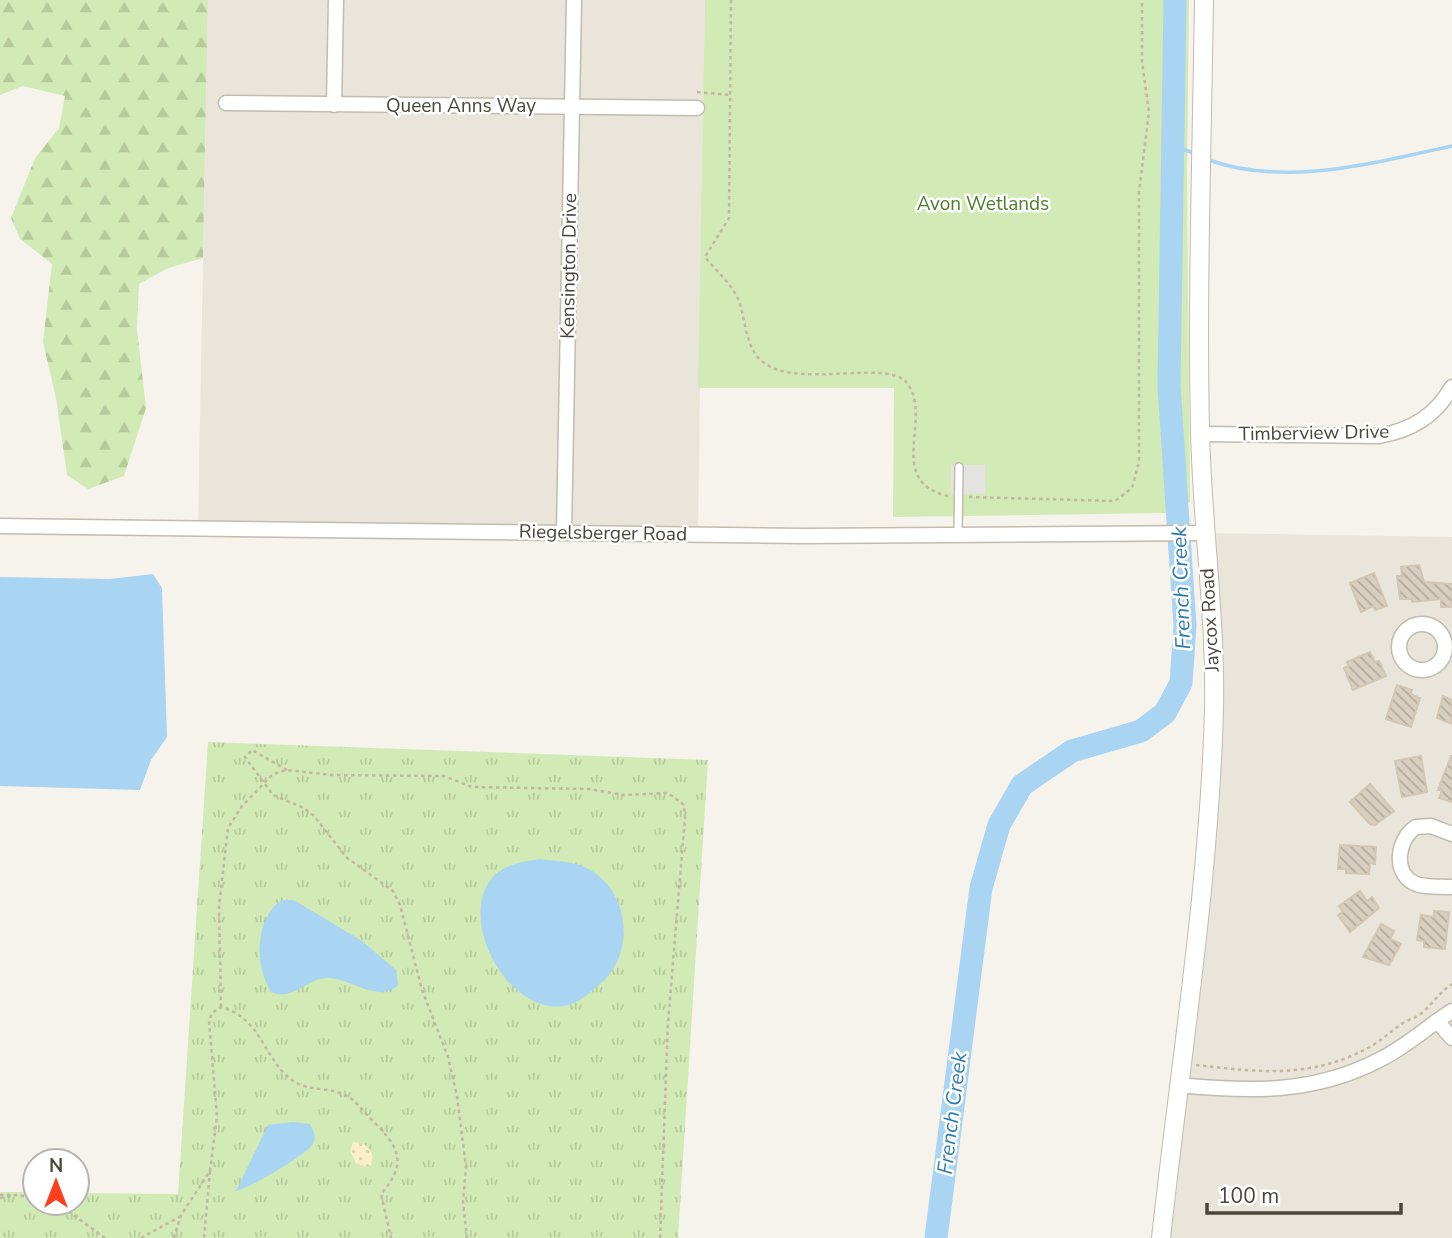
<svg xmlns="http://www.w3.org/2000/svg" width="1452" height="1238" viewBox="0 0 1452 1238" font-family="'Nunito Sans',sans-serif">
<style>
.residential{fill:#eae5da}
.grass{fill:url(#grass-tufts)}
.forest{fill:url(#forest-firs)}
.sand{fill:url(#sand-dots)}
.park{fill:#d2eab5}
.parking{fill:#e5e3e0}
.water{fill:#a9d4f2}
.lines{fill:none;stroke-linecap:round;stroke-linejoin:round}
.stream{stroke:#a9d4f2;stroke-width:3.5}
.river{stroke:#a9d4f2;stroke-width:23}
.building{fill:url(#building-back-hatch);stroke:#d3c7b4;stroke-width:2}
.service-casing{stroke:#c2bbae;stroke-width:10}
.minor-casing{stroke:#c2bbae;stroke-width:17}
.tertiary-casing{stroke:#c2bbae;stroke-width:20}
.path{stroke:#c4b79f;stroke-width:2.5;stroke-dasharray:3.5 3.5;stroke-linecap:butt}
.service{stroke:#fff;stroke-width:7}
.minor{stroke:#fff;stroke-width:14}
.tertiary{stroke:#fff;stroke-width:18}
.labels{text-anchor:middle;dominant-baseline:central;stroke-width:5;stroke-linejoin:round;paint-order:stroke}
.street-label{font-size:19px;fill:#4b4439;stroke:#fff}
.park-label{font-size:19px;fill:#4a7f2a;stroke:#fff}
.water-label{font-size:21px;font-style:italic;fill:#2e7ab2;stroke:#fff}
</style>
<defs>
<pattern id="grass-tufts" width="24" height="20" patternUnits="userSpaceOnUse" patternTransform="scale(1.75)"><rect width="24" height="20" fill="#d2eab5"/><path d="M3 7l-1-3M5 7V3M7 7l1-3M15 17l-1-3M17 17v-4M19 17l1-3" fill="none" stroke="#b6ca9c"/></pattern>
<pattern id="forest-firs" width="22" height="20" patternUnits="userSpaceOnUse" patternTransform="scale(1.75)"><rect width="22" height="20" fill="#d2eab5"/><path d="M5 1l3.5 6h-7zM16 11l3.5 6h-7z" fill="#b6ca9c"/></pattern>
<pattern id="sand-dots" width="8" height="8" patternUnits="userSpaceOnUse" patternTransform="scale(1.75)"><rect width="8" height="8" fill="#f9efc9"/><path d="M2 2h.1M6 6h.1" fill="none" stroke="#d7cead" stroke-width="1.8" stroke-linecap="round"/></pattern>
<pattern id="building-back-hatch" width="6" height="6" patternUnits="userSpaceOnUse" patternTransform="scale(1.75)"><rect width="6" height="6" fill="#d8cfc1"/><path d="M-1 5l2 2M0 0l6 6M5-1l2 2" fill="none" stroke="#b1aa9e"/></pattern>
</defs>
<rect width="100%" height="100%" fill="#f6f3ec"/>
<g class="residential">
<polygon points="208,0 705,0 698,534 198,528"/>
<polygon points="1205,533 1452,537 1452,1238 1161,1238 1212,734"/>
</g>
<polygon class="grass" points="208,742 708,760 678,1238 0,1238 0,1192 35,1192 35,1203 77,1203 77,1193 178,1194"/>
<polygon class="forest" points="0,0 208,0 203,258 168,268 139,284 137,329 146,408 124,476 88,489 67,475 56,398 43,342 52,264 20,239 11,218 35,158 59,128 65,96 23,86 0,95"/>
<path class="sand" d="M353,1142C366,1142 376,1151 371,1165L366,1167L356,1163L350,1151Z"/>
<polygon class="park" points="705,0 1189,0 1187,179 1190,502 1165,513 893,517 894,388 698,388"/>
<rect class="parking" x="951" y="465" width="34" height="29"/>
<g class="water">
<polygon points="153,574 162,588 167,737 151,760 140,790 0,786 0,577 110,579"/>
<path d="M540,859C553,861 569,861 582,866C629,885 638,952 600,984C589,993 578,1004 564,1006C508,1015 457,920 492,878C503,864 523,862 540,859Z"/>
<path d="M282,900H294L362,941L396,970L398,985C379,1004 350,978 329,978C307,977 293,1002 271,992C255,966 254,918 282,900Z"/>
<path d="M293,1122L310,1124C314,1131 317,1138 312,1145C306,1155 248,1189 236,1191L268,1125Z"/>
</g>
<g class="lines">
<g class="stream">
<polyline points="1172,145 1196,154"/>
<path d="M1206,159C1284,188 1373,163 1452,146"/>
</g>
<polyline class="river" points="936,1238 981,888 999,825 1022,785 1072,751 1141,731 1165,713 1181,683 1185,626 1169,386 1175,0"/>
</g>
<g class="building">
<polygon points="1419,565 1424,582 1452,584 1452,607 1441,607 1441,599 1412,602 1412,599 1400,599 1397,576 1402,576 1401,567"/>
<polygon points="1374,573 1387,606 1375,610 1373,606 1361,612 1350,583"/>
<polygon points="1370,652 1375,662 1379,661 1386,676 1353,690 1344,668 1349,666 1347,662"/>
<polygon points="1397,685 1412,690 1410,694 1420,698 1411,727 1386,719"/>
<polygon points="1443,696 1452,700 1452,724 1437,718"/>
<polygon points="1421,756 1427,792 1402,797 1395,761"/>
<polygon points="1451,756 1452,756 1452,802 1439,798 1442,790 1438,790"/>
<polygon points="1370,784 1394,811 1375,825 1370,824 1350,802"/>
<polygon points="1340,845 1376,847 1375,864 1370,863 1369,874 1346,873 1346,869 1338,869"/>
<polygon points="1360,891 1367,901 1372,897 1379,908 1350,932 1338,915 1343,912 1339,906"/>
<polygon points="1434,911 1449,912 1445,949 1424,947 1424,941 1417,940 1421,915 1434,917"/>
<polygon points="1381,924 1394,931 1390,939 1401,944 1389,965 1363,957"/>
</g>
<g class="lines">
<g class="service-casing">
<polyline id="service" points="958,534 959,467"/>
</g>
<g class="minor-casing">
<g id="minor">
<polyline points="226,103 697,108"/>
<polyline points="334,105 336,0"/>
<path d="M1200,434L1379,436C1412,430 1435,416 1452,387"/>
<polyline points="0,526 804,536 1205,533"/>
<polyline points="564,532 574,0"/>
<circle cx="1422" cy="647" r="23"/>
<path d="M1452,834L1431,826L1416,827C1398,838 1392,872 1414,883C1424,888 1440,886 1452,887"/>
<polyline points="1437,1021 1452,1038"/>
<path d="M1178,1085C1250,1092 1315,1094 1381,1059C1407,1046 1428,1026 1452,1011"/>
</g>
</g>
<g class="tertiary-casing">
<path id="tertiary" d="M1161,1238C1180,1063 1209,887 1214,711C1216,617 1202,524 1200,430C1197,287 1202,143 1204,0"/>
</g>
<g class="path">
<path d="M731,0L729,218L705,257C715,270 732,284 738,299C746,318 745,349 763,362C798,390 888,358 907,383C934,418 884,481 948,496"/>
<polyline points="697,92 730,95"/>
<polyline points="969,497 1115,501 1132,488 1139,462 1139,192 1149,112 1142,62 1142,0"/>
<polyline points="287,770 252,750 245,757 273,795 304,808 314,816 346,857 393,891 400,905 422,990 448,1057 457,1096 466,1167 463,1202 467,1238"/>
<polyline points="221,1007 219,907 228,828 242,806 273,774 287,770 333,775 444,776 472,787 589,789 624,795 668,793 684,805 685,817 668,1023 660,1238"/>
<path d="M1196,1065C1258,1072 1310,1079 1368,1048C1381,1041 1391,1031 1403,1023C1409,1019 1416,1018 1422,1013C1433,1003 1439,993 1452,984"/>
<path d="M210,1171L217,1116L209,1021L212,1013L221,1007C264,1019 263,1062 295,1082C309,1091 331,1087 347,1096C355,1100 363,1111 370,1118C397,1145 410,1161 381,1194L391,1238"/>
<polyline points="0,1195 11,1195"/>
<polyline points="0,1198 16,1195 35,1198"/>
<polyline points="57,1203 105,1238"/>
<polyline points="141,1238 181,1216"/>
<polyline points="174,1238 181,1215 210,1171 204,1238"/>
</g>
<use href="#service" class="service"/>
<use href="#minor" class="minor"/>
<use href="#tertiary" class="tertiary"/>
</g>
<g class="labels">
<g class="street-label">
<text x="461" y="106">Queen Anns Way</text>
<text transform="translate(569 266) rotate(-89)">Kensington Drive</text>
<text transform="translate(1314 433) rotate(-1)">Timberview Drive</text>
<text transform="translate(603 533) rotate(1)">Riegelsberger Road</text>
<text transform="translate(1210 620) rotate(-93)">Jaycox Road</text>
</g>
<g class="park-label">
<text x="983" y="204">Avon Wetlands</text>
</g>
<g class="water-label">
<text transform="translate(1181 588) rotate(-92)">French Creek</text>
<text transform="translate(952 1113) rotate(-83)">French Creek</text>
</g>
</g>
<g transform="translate(56 1182)"><circle r="33" fill="#ffffff" stroke="#b7b4b0" stroke-width="2"/>
<path d="M0-5L12 26L0 18L-12 26Z" fill="#fc3f1d"/>
<text y="-10" font-size="19" font-weight="bold" text-anchor="middle" fill="#4b4439">N</text>
</g>
<path d="M1207 1203v10h194v-10" fill="none" stroke="#4b4439" stroke-width="3.5"/>
<text x="1218" y="1203" font-size="21" fill="#4b4439" stroke="#ffffff" stroke-width="5" paint-order="stroke">100 m</text>
</svg>
